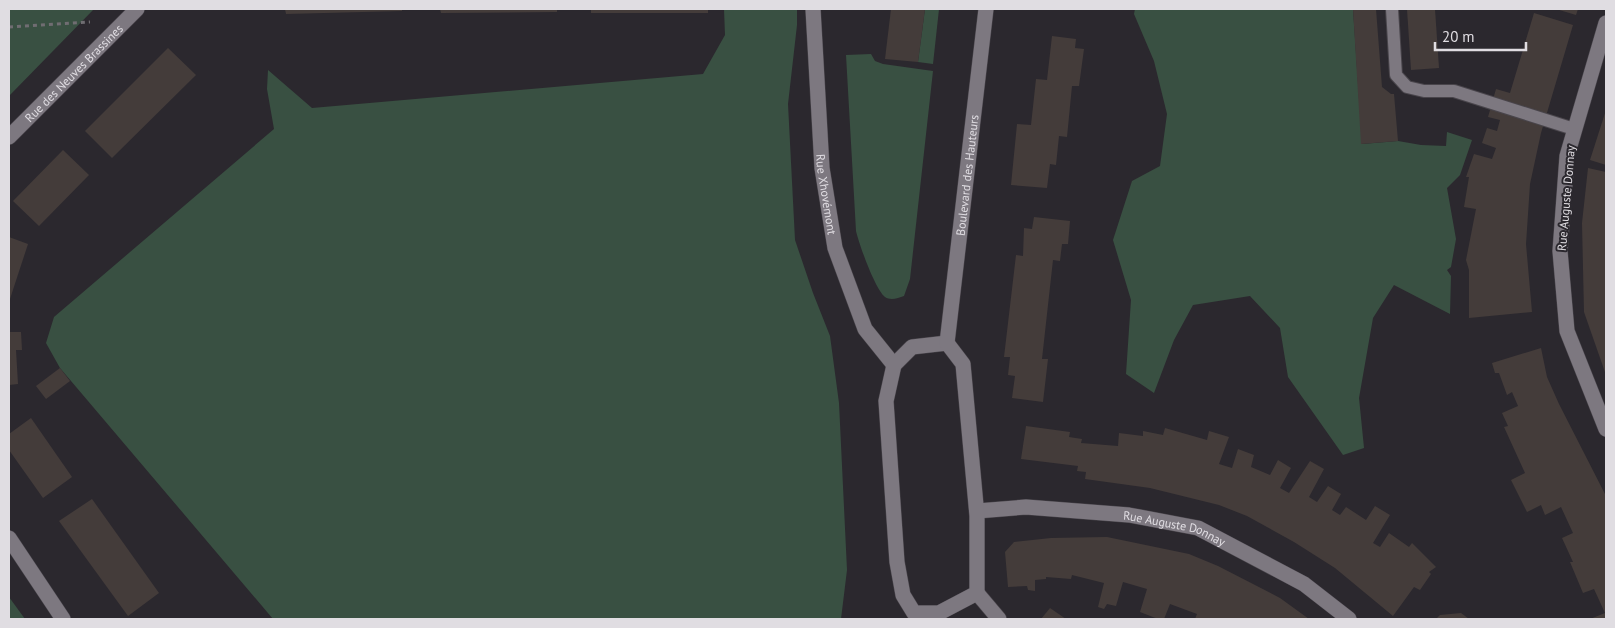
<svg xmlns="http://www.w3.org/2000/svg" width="1615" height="628" viewBox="0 0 1615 628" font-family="'PT Sans',sans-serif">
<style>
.green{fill:#395042}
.building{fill:#443c3a}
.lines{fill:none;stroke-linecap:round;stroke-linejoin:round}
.lane-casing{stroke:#49454b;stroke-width:14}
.street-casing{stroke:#49454b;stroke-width:16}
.secondary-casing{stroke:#49454b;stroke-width:16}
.path{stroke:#706d72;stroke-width:3;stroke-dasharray:4 4;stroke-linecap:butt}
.lane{stroke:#7d7880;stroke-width:12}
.street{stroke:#7d7880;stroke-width:15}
.secondary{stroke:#7d7880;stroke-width:15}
.labels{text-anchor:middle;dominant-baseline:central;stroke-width:4;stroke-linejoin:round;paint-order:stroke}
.street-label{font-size:12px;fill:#e0dde2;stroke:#2b282e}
</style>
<rect width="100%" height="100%" fill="#2b282e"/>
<g class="green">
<polygon points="9,9 94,9 9,96"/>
<polygon points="724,9 797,9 797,25 788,104 795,240 813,293 830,336 839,403 847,570 841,619 273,619 60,368 46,343 54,317 274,129 267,89 268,70 312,108 703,74 725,35"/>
<polygon points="925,9 939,9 933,64 918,62"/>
<polygon points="1135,9 1353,9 1362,144 1398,141 1421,145 1446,146 1447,132 1472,140 1460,175 1447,188 1456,239 1451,267 1447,270 1451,276 1450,314 1394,285 1373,318 1359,398 1364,448 1343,455 1288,377 1280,328 1250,296 1193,305 1174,340 1154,393 1126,374 1131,300 1113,240 1132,181 1160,166 1167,114 1154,61 1134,14"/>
<path d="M871,54L875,61L883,64L933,71L910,279L904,296C898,298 891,301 885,297C875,289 859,244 856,231L846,55Z"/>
<polygon points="9,597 25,619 9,619"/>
</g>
<g class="building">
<polygon points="285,9 402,9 402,11 286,14"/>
<polygon points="440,9 557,9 557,12 441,13"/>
<rect x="591" y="9" width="117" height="4"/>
<polygon points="891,9 925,9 918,62 885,59"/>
<polygon points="1353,9 1376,9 1382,87 1391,94 1394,94 1398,141 1361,144"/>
<polygon points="1407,9 1435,9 1439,68 1411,70"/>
<polygon points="1556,9 1578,9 1576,15"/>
<polygon points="1534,13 1573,25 1541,133 1530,184 1526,244 1532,312 1469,318 1469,270 1466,260 1476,209 1464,207 1469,177 1466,177 1474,154 1492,159 1496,148 1482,143 1487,128 1497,131 1500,120 1488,117 1496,89 1510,93"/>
<polygon points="1052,36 1076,39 1075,48 1084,49 1079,86 1072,86 1067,137 1059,136 1056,165 1050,164 1047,188 1011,185 1017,124 1031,125 1036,79 1047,80"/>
<polygon points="168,48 196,75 112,158 85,131"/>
<polygon points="1606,110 1606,165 1590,160"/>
<polygon points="63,150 89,175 39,226 13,201"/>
<polygon points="1588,168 1606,172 1606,375 1584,312 1582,223"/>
<polygon points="1034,217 1070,221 1068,244 1062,244 1060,261 1053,260 1042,359 1048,359 1043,402 1012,398 1015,376 1008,375 1010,357 1004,357 1016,255 1023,256 1024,228 1032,229"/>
<polygon points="9,237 28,244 9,302"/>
<polygon points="9,332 21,332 22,350 16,350 18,384 9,385"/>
<polygon points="1541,348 1547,377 1559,404 1606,496 1606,619 1590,619 1605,613 1594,589 1583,593 1570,562 1573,562 1562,538 1573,533 1561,507 1545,515 1541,505 1527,512 1511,480 1525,473 1504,427 1508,426 1502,413 1518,406 1512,392 1507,395 1499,373 1495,373 1492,363"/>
<polygon points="60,368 70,381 46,399 36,386"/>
<polygon points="31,418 72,477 43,498 9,450 9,434"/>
<polygon points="1026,426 1070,432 1069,437 1082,439 1081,443 1118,446 1119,433 1143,436 1143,431 1163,435 1165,428 1207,440 1209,431 1229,437 1219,464 1232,468 1238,449 1254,455 1251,467 1270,475 1278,460 1291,468 1280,488 1289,493 1310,461 1324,469 1309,497 1317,502 1328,486 1341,494 1332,510 1340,515 1346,507 1366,520 1375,506 1390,515 1373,543 1380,547 1389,533 1409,547 1412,543 1436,567 1429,572 1431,574 1420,590 1414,587 1393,616 1335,568 1294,542 1247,516 1219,505 1150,488 1085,479 1086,472 1077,471 1078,466 1021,459"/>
<polygon points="92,499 159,593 128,616 59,521"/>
<polygon points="1107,537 1189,554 1218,566 1280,598 1309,619 1195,619 1197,614 1170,604 1164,619 1158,619 1140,612 1147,589 1123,582 1116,606 1107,604 1104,609 1098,607 1104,583 1072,575 1071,579 1046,577 1046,579 1035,580 1035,591 1028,590 1027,586 1008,587 1005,552 1014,542 1051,538"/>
<polygon points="1050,608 1066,619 1041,619"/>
<polygon points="1461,613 1469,619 1436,619 1440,615"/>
</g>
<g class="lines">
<g class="lane-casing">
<polyline id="lane" points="1392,9 1396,75 1407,87 1424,91 1454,91 1574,129"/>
</g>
<g class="street-casing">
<g id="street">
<path id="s1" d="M813,9L822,168L835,248L865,329L894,365"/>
<polyline points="1606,23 1567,156 1560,251 1567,331 1606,429"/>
<path id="s2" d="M9,137L137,9"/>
<path id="s3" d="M977,511L1026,507L1129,515L1198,528L1304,584L1349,619"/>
<polyline points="9,538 63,619"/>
<polyline points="977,593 999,619"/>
</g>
</g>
<g class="secondary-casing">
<g id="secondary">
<polygon points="947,343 963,364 977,516 977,593 939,613 914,613 903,595 897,562 886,401 894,365 912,347"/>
<path id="s4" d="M947,343L986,9"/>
</g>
</g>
<polyline class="path" points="9,27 90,22"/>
<use href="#lane" class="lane"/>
<use href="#street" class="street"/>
<use href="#secondary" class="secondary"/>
</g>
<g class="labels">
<g class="street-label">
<text stroke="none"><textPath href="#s2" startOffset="91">Rue des Neuves Brassines</textPath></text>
<text stroke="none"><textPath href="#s4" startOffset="169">Boulevard des Hauteurs</textPath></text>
<text stroke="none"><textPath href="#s1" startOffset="186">Rue Xhovémont</textPath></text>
<text transform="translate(1566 198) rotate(-85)">Rue Auguste Donnay</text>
<text stroke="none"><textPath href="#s3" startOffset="200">Rue Auguste Donnay</textPath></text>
</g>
</g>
<rect width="1615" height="628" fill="none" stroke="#e0dde2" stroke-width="20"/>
<path d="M1435 42v8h91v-8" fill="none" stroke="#e0dde2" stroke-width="2.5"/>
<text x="1442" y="42" font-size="15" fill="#e0dde2" stroke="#2b282e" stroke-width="4" paint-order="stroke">20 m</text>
</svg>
